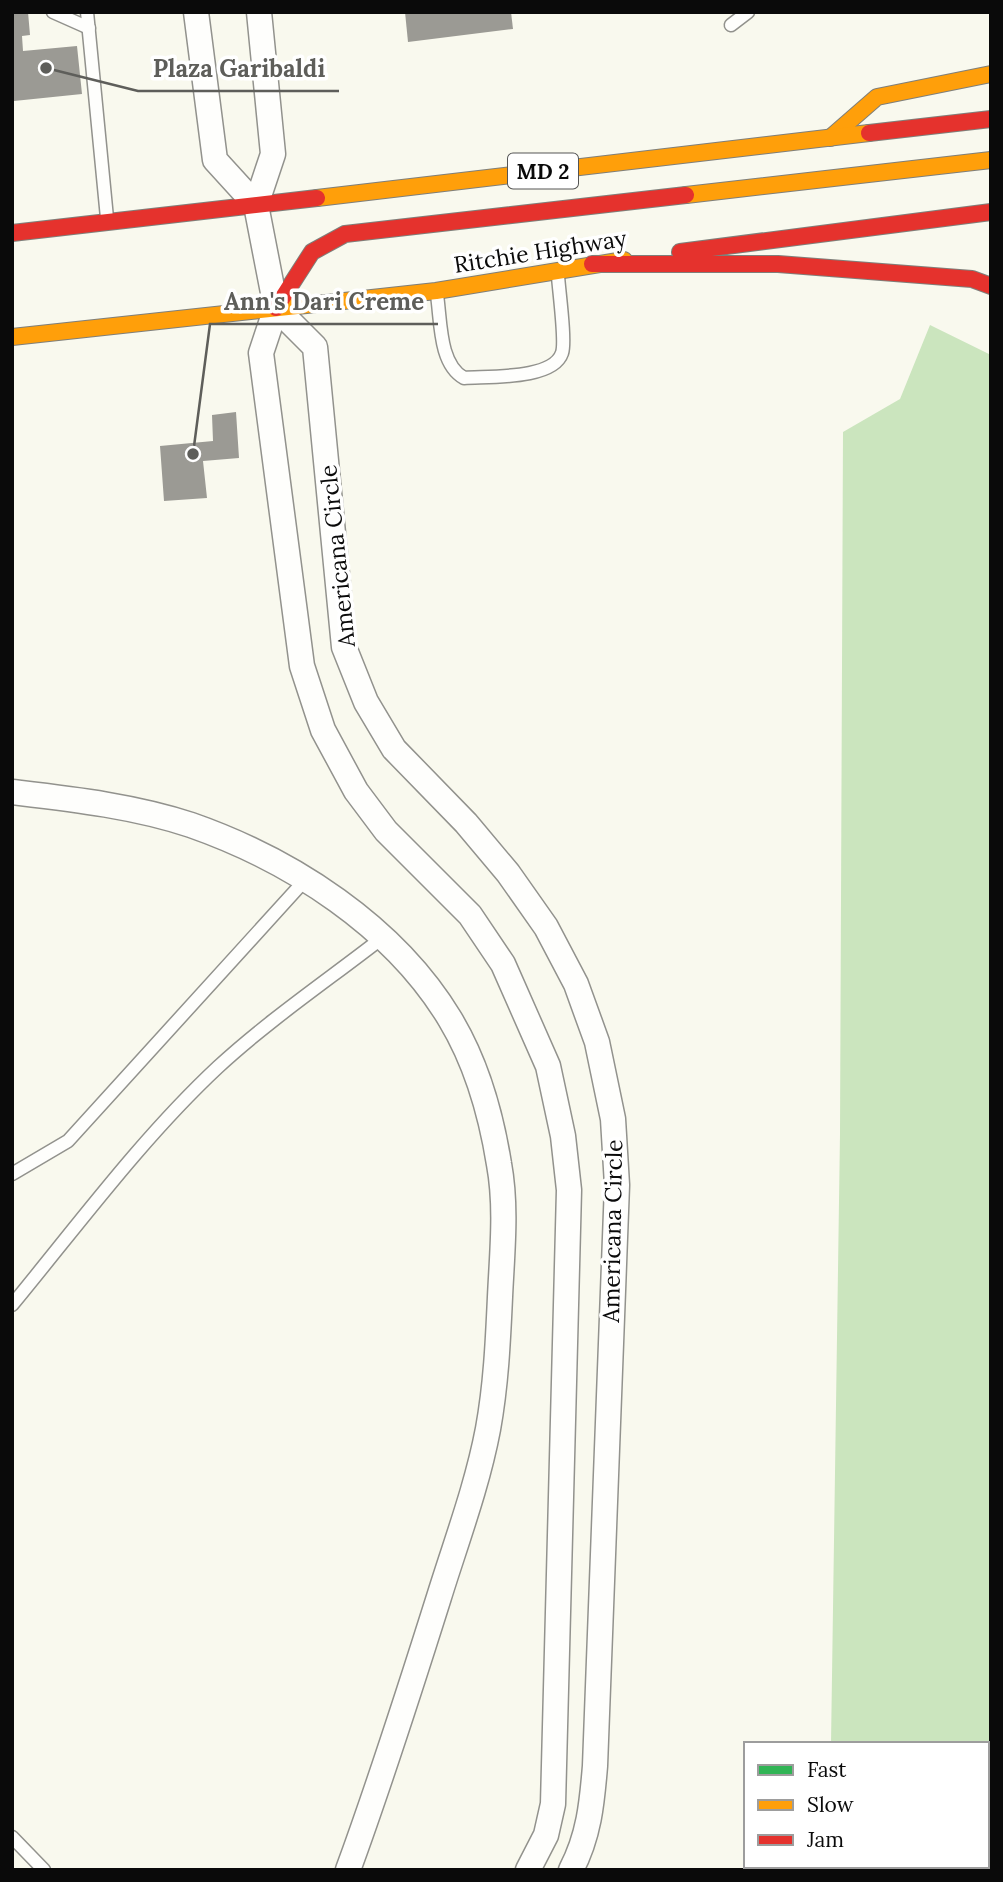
<svg xmlns="http://www.w3.org/2000/svg" width="1003" height="1882" viewBox="0 0 1003 1882" font-family="Lora,serif">
<style>
.forest{fill:#cbe5be}
.building{fill:#9b9a94}
.lines{fill:none;stroke-linecap:round;stroke-linejoin:round}
.lane-casing{stroke:#92928d;stroke-width:15}
.street-casing{stroke:#92928d;stroke-width:27}
.fast-casing{stroke:#7f7f7a;stroke-width:18}
.slow-casing{stroke:#7f7f7a;stroke-width:18}
.jam-casing{stroke:#7f7f7a;stroke-width:18}
.path{stroke:#b7b7b5;stroke-width:4.5;stroke-dasharray:7 3.5;stroke-linecap:butt}
.lane{stroke:#fefefc;stroke-width:12}
.street{stroke:#fefefc;stroke-width:24}
.fast{stroke:#30b455;stroke-width:16}
.slow{stroke:#ff9f0a;stroke-width:16}
.jam{stroke:#e5322d;stroke-width:16}
.path-bridge{stroke:#b7b7b5;stroke-width:4.5;stroke-dasharray:7 3.5;stroke-linecap:butt}
.labels{text-anchor:middle;dominant-baseline:central;stroke-width:7;stroke-linejoin:round;paint-order:stroke}
.shield{fill:#fff;stroke:#545454;stroke-width:2}
.shield-label{font-size:21px;font-weight:bold;fill:#0a0a0a}
.street-label{font-size:23px;fill:#0a0a0a;stroke:#fff}
.leader{fill:none;stroke:#5e5e5a;stroke-width:2.5}
.callout-dot{fill:#5e5e5a;stroke:#fff;stroke-width:2.5}
.callout-label{font-size:24px;text-anchor:middle;font-weight:bold;fill:#5e5e5a;stroke:#fff;stroke-width:7;stroke-linejoin:round;paint-order:stroke}
</style>
<rect width="100%" height="100%" fill="#f9f9ee"/>
<polygon class="forest" points="930,325 991,355 991,1772 987,1776 987,1744 831,1744 840,1134 843,432 900,399"/>
<g class="building">
<polygon points="28,12 30,35 22,36 23,51 77,46 82,94 14,101 12,13"/>
<polygon points="405,12 511,12 513,29 408,42"/>
<polygon points="236,412 239,458 203,461 207,498 164,501 160,446 213,441 212,415"/>
</g>
<g class="lines">
<g class="lane-casing">
<g id="lane">
<polyline points="53,12 89,28"/>
<polyline points="87,12 107,218"/>
<polyline points="731,25 748,12"/>
<path d="M437,295C441,322 439,364 464,378C488,376 553,380 562,353C566,342 559,291 558,276"/>
<polyline points="12,1174 68,1141 306,879"/>
<path d="M12,1305C78,1225 142,1138 218,1067C269,1020 328,980 382,938"/>
<polyline points="12,1837 44,1870"/>
</g>
</g>
<g class="street-casing">
<g id="street">
<polyline points="196,12 215,160 256,205"/>
<polyline points="259,12 273,154 256,205 276,308 261,353 302,666 323,730 356,791 386,831 470,915 503,964 548,1066 563,1136 569,1190 553,1804 546,1835 528,1870"/>
<path d="M276,308L315,347L344,647L366,702L394,749L466,823L508,873L546,927L576,984L597,1042L613,1119L617,1185L595,1766C592,1803 589,1836 571,1870"/>
<path d="M12,792C71,799 134,806 191,825C291,860 394,926 450,1019C476,1062 491,1114 499,1164C507,1207 502,1253 500,1297C498,1341 496,1385 488,1429C477,1487 456,1542 439,1597C410,1689 381,1780 348,1870"/>
</g>
</g>
<g class="fast-casing">
<polyline id="fast" points="987,1846 991,1843"/>
</g>
<g class="slow-casing">
<g id="slow">
<polyline points="830,138 877,97 991,74"/>
<polyline points="686,195 991,160"/>
<polyline points="317,198 869,133"/>
<polyline points="12,337 436,291 624,260"/>
<polyline points="961,1870 965,1866"/>
</g>
</g>
<g class="jam-casing">
<g id="jam">
<polyline points="869,133 991,119"/>
<polyline points="12,233 317,198"/>
<polyline points="680,252 991,212"/>
<polyline points="592,264 778,264 972,279 991,286"/>
<polyline points="276,308 312,252 345,234 686,195"/>
</g>
</g>
<polyline class="path" points="766,1870 778,1866"/>
<use href="#lane" class="lane"/>
<use href="#street" class="street"/>
<use href="#fast" class="fast"/>
<use href="#slow" class="slow"/>
<use href="#jam" class="jam"/>
<polyline class="path-bridge" points="958,1866 991,1869"/>
</g>
<g class="labels">
<rect class="shield" x="508" y="153.5" width="70" height="35" rx="5"/>
<g class="shield-label">
<text x="543" y="171">MD 2</text>
</g>
<g class="street-label">
<text transform="translate(540 251) rotate(-9)">Ritchie Highway</text>
<text transform="translate(337 556) rotate(-96)">Americana Circle</text>
<text transform="translate(612 1231) rotate(-89)">Americana Circle</text>
</g>
</g>
<path class="leader" d="M46 68L138 91H339M193 454L210 324H438"/>
<g class="callout-dot">
<circle cx="46" cy="68" r="7"/>
<circle cx="193" cy="454" r="7"/>
</g>
<g class="callout-label">
<text x="239" y="77">Plaza Garibaldi</text>
<text x="324" y="310">Ann's Dari Creme</text>
</g>
<rect width="1003" height="1882" fill="none" stroke="#0a0a0a" stroke-width="28"/>
<rect x="744" y="1742" width="245" height="126" fill="#ffffff" stroke="#9d9d9d" stroke-width="2"/>
<rect x="758" y="1765" width="35" height="10" fill="#30b455" stroke="#9d9d9d" stroke-width="2"/>
<text x="807" y="1777" font-size="21" fill="#0a0a0a">Fast</text>
<rect x="758" y="1800" width="35" height="10" fill="#ff9f0a" stroke="#9d9d9d" stroke-width="2"/>
<text x="807" y="1812" font-size="21" fill="#0a0a0a">Slow</text>
<rect x="758" y="1835" width="35" height="10" fill="#e5322d" stroke="#9d9d9d" stroke-width="2"/>
<text x="807" y="1847" font-size="21" fill="#0a0a0a">Jam</text>
</svg>
